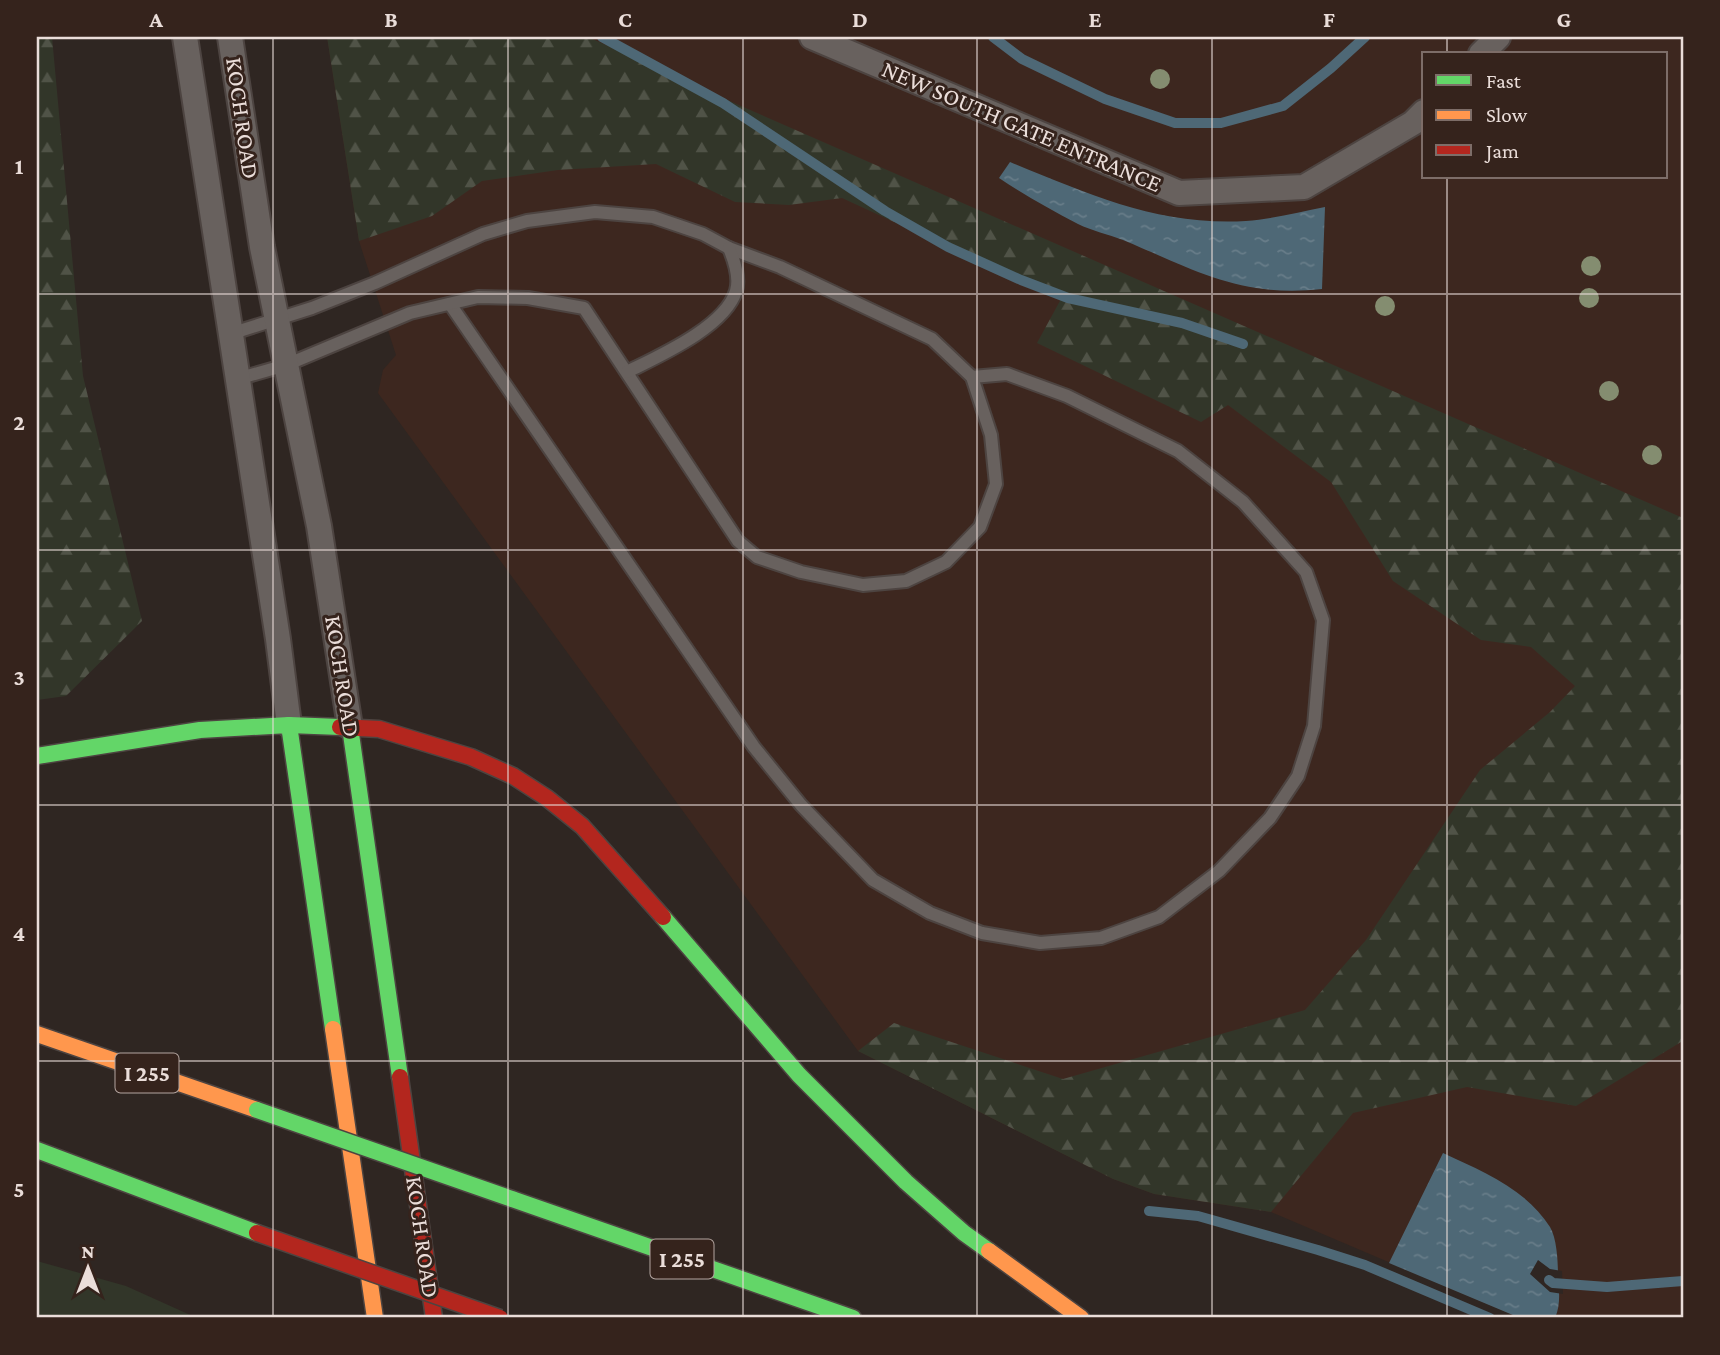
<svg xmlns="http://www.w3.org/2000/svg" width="1720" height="1355" viewBox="0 0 1720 1355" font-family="'Crimson Pro',serif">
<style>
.built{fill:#3d271f;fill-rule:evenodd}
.grass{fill:#323629}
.forest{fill:url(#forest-firs)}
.water{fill:url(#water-ripples)}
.pier{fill:#2f2622}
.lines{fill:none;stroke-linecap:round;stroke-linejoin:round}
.stream{stroke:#4e6876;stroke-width:10}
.lane-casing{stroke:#4d4441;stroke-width:16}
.street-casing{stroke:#4d4441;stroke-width:28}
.fast-casing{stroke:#4d4441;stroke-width:19}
.slow-casing{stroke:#4d4441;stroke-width:19}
.jam-casing{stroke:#4d4441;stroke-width:19}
.lane{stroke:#68615e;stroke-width:12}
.street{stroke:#68615e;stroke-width:24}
.fast{stroke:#63d668;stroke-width:16}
.slow{stroke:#ff974d;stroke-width:16}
.jam{stroke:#b3261e;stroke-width:16}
.fast-bridge-casing{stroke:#4d4441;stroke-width:19;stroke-linecap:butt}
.jam-bridge-casing{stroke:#4d4441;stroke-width:19;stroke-linecap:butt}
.fast-bridge{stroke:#63d668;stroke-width:16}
.jam-bridge{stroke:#b3261e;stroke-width:16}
.tree{fill:#848d70}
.grid{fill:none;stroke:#eaddd9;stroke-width:2;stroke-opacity:0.55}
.labels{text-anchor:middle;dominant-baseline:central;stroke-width:6;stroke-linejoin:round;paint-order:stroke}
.shield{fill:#35231c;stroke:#b4a5a0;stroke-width:2}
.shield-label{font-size:23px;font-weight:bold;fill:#eaddd9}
.street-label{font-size:24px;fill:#eaddd9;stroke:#35231c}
.neatline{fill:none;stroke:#eaddd9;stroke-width:2.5}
.grid-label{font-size:23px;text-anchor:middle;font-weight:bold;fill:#eaddd9}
</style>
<defs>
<pattern id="forest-firs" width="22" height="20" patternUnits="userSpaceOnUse" patternTransform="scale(1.75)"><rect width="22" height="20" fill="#323629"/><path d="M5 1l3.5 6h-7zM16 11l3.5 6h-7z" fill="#505347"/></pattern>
<pattern id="water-ripples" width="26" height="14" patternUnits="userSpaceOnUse" patternTransform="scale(1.75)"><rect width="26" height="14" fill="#4e6876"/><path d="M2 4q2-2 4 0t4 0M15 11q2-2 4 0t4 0" fill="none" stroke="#687d89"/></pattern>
</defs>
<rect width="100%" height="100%" fill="#2f2622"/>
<path class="built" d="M327,37H1683V1318H1520L1271,1212L1154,1194L1113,1179L858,1051L378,393L383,370L396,355L359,241ZM1424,54H1666V177H1424Z"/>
<polygon class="grass" points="37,1261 126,1286 197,1318 37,1318"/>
<g class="forest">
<polygon points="37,37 52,37 83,376 142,621 66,696 37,700"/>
<polygon points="327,37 588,37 741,106 1683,518 1683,1040 1681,1042 1576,1106 1467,1087 1353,1113 1271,1212 1154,1194 1113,1179 858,1051 894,1023 1063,1079 1305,1010 1366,940 1480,770 1550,712 1575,686 1531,647 1481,640 1393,581 1331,482 1228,405 1201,422 1037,343 1061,299 842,198 789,205 735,202 656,164 558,170 482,181 432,216 359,241"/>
</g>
<g class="water">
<path d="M1010,162C1089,194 1158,226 1246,221C1272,219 1299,212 1325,207L1322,289C1240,298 1195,270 1123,240C1108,234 1092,231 1078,224C1051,210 1024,195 999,178Z"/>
<path d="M1443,1153C1482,1171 1526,1189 1550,1227C1557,1239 1558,1262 1558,1275C1559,1291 1561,1304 1555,1318H1520L1389,1263Z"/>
</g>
<polygon class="pier" points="1538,1260 1550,1269 1562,1271 1563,1294 1550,1292 1530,1274"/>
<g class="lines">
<g class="stream">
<polyline points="602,37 723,103 885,211 948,247 1021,280 1068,298 1182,323 1243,344"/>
<polyline points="993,37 1022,59 1105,99 1175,123 1221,123 1283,106 1331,68 1365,37"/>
<polyline points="1149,1211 1198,1216 1318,1250 1365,1265 1490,1318"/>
<polyline points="1549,1280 1553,1283 1607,1287 1683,1281"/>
</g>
<g class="lane-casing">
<g id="lane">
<polyline points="450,304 754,747 801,805 873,880 930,913 982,933 1040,943 1101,938 1159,917 1219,871 1270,818 1298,776 1314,726 1323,620 1306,572 1243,502 1178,451 1067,396 1007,374 972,377"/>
<polyline points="230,334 312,308 375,283 483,234 527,221 595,212 653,217 703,234 729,248 780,267 932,339 972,377 991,435 996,484 980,527 946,562 906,581 863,585 801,572 757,557 738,541 584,308 528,298 478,297 410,313 286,365 237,379"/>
<path d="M627,372C659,356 725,327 736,291C740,278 734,260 729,248"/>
</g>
</g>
<g class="street-casing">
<g id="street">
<polyline points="185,37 278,639 289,725"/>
<polyline points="230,37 262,247 319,526 350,727"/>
<polyline points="812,37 1179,193 1304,187 1413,123 1424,112"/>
<polyline points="1481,54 1498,37"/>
</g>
</g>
<g class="fast-casing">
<g id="fast">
<polyline points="289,725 333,1029"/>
<polyline points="350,727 400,1077"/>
<polyline points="37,756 200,730 289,725 340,727"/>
<polyline points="663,917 799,1075 906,1182 964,1233 989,1251"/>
<polyline points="37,1150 257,1233"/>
<polyline points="512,1199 853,1318"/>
</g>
</g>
<g class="slow-casing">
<g id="slow">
<polyline points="333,1029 375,1318"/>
<polyline points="37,1034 257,1110"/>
<polyline points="989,1251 1081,1318"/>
</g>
</g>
<g class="jam-casing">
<g id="jam">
<polyline points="340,727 379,729 471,757 513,776 547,798 582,826 663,917"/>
<polyline points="400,1077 434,1318"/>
</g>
</g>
<use href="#lane" class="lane"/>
<use href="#street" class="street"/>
<use href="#fast" class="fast"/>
<use href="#slow" class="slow"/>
<use href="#jam" class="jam"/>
<g class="fast-bridge-casing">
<polyline id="fast-bridge" points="257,1110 512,1199"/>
</g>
<g class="jam-bridge-casing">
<polyline id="jam-bridge" points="257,1233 500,1318"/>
</g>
<use href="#fast-bridge" class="fast-bridge"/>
<use href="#jam-bridge" class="jam-bridge"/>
</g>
<g class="tree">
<circle cx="1160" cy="79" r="10"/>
<circle cx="1591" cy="266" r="10"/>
<circle cx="1589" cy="298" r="10"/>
<circle cx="1385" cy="306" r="10"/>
<circle cx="1609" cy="391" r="10"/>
<circle cx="1652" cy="455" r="10"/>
</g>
<path class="grid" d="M273,37V1318M508,37V1318M743,37V1318M977,37V1318M1212,37V1318M1447,37V54M1447,177V1318M37,294H1683M37,550H1683M37,805H1683M37,1061H1683"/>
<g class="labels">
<g class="shield">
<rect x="115.5" y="1053.5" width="63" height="39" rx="5"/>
<rect x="650.5" y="1239.5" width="63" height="39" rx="5"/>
</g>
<g class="shield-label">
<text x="147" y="1073">I 255</text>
<text x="682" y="1259">I 255</text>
</g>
<g class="street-label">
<text transform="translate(243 118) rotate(82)">KOCH ROAD</text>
<text transform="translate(1022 126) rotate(23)">NEW SOUTH GATE ENTRANCE</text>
<text transform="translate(343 676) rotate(81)">KOCH ROAD</text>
<text transform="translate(423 1237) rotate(82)">KOCH ROAD</text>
</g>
</g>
<rect width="1720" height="1355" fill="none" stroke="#35231c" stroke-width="77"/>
<rect x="1422" y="52" width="245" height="126" fill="#35231c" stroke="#7d6d68" stroke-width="2"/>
<rect x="1436" y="75" width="35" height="10" fill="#63d668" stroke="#7d6d68" stroke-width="2"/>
<text x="1486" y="88" font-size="21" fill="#eaddd9">Fast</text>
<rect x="1436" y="110" width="35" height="10" fill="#ff974d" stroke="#7d6d68" stroke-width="2"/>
<text x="1486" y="122" font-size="21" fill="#eaddd9">Slow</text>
<rect x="1436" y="145" width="35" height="10" fill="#b3261e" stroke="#7d6d68" stroke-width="2"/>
<text x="1486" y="158" font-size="21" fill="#eaddd9">Jam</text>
<g transform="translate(88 1268)" stroke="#35231c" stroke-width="5" paint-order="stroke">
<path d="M0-5L12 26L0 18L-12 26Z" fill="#eaddd9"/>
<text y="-10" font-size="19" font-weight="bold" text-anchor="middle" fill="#eaddd9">N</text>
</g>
<rect x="38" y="38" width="1644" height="1278" class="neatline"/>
<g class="grid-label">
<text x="156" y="27">A</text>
<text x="391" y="27">B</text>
<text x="625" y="27">C</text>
<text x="860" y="27">D</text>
<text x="1095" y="27">E</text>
<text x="1329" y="27">F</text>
<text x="1564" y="27">G</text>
<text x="19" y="174">1</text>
<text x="19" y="430">2</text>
<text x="19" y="685">3</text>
<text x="19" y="941">4</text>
<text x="19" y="1197">5</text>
</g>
</svg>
